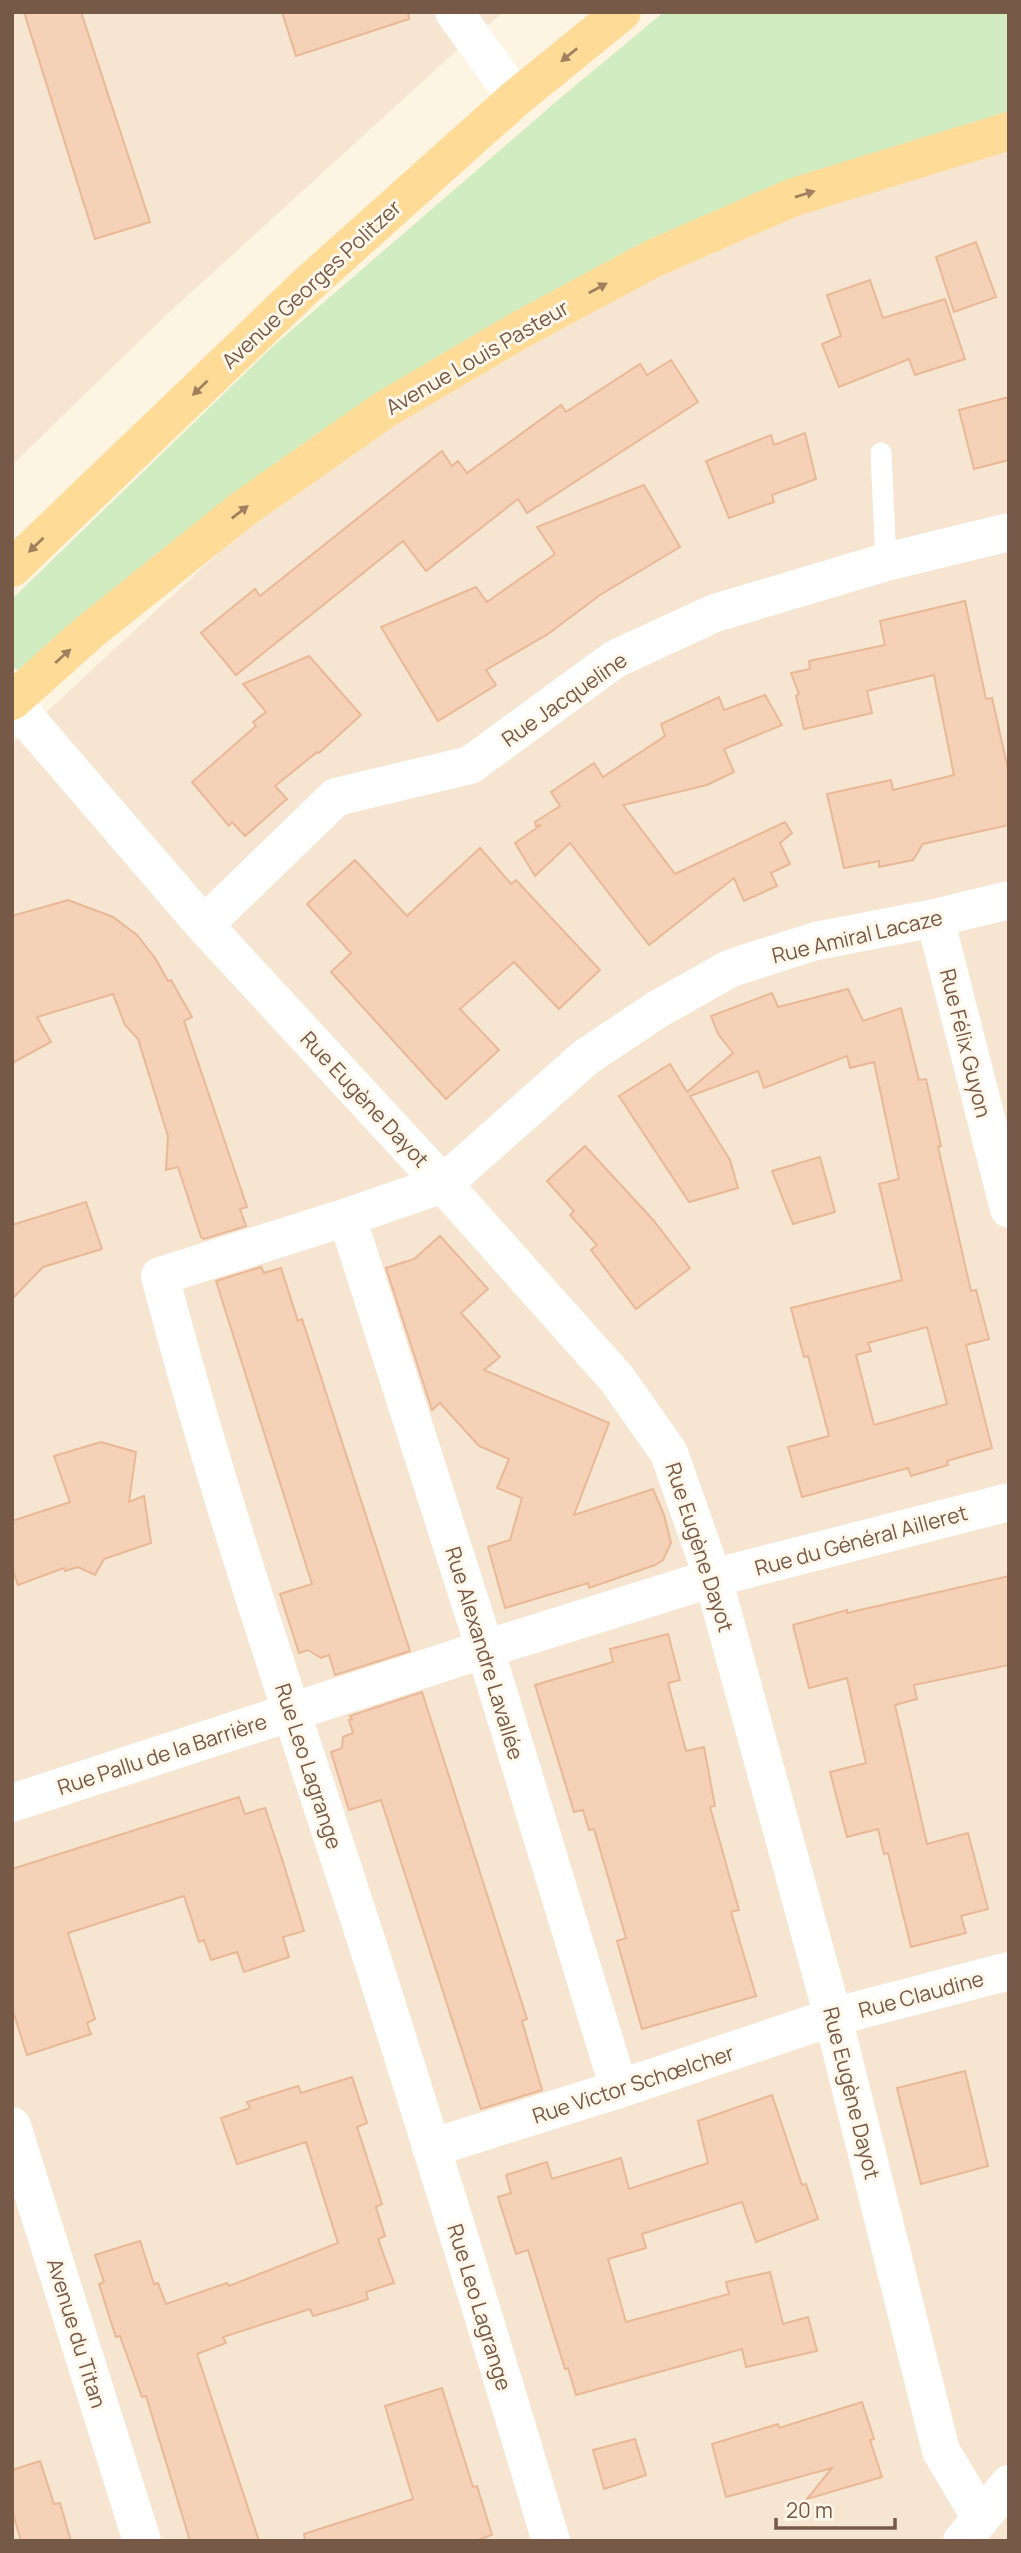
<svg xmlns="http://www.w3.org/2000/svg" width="1021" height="2553" viewBox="0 0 1021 2553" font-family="Manrope,sans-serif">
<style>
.residential{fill:#f6e5d0}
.green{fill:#d1ecc0}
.building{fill:#f5d1b8;stroke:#e9b897;stroke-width:2;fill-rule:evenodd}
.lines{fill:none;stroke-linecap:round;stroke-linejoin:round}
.service{stroke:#fff;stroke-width:21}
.minor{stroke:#fff;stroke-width:38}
.tertiary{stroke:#fff;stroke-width:38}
.primary{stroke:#ffdb98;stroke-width:38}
.oneway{fill:#a0805f}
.labels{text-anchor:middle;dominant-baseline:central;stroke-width:6;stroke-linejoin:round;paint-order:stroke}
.street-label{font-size:21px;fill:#775947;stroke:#fff7ea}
</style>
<rect width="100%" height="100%" fill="#fef4e2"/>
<g class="residential">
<polygon points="12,12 504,12 467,41 163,318 12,465"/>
<polygon points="1009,137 1009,2541 12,2541 12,744 241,532 446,386 699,248"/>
</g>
<polygon class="green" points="664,12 1009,12 1009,119 643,253 20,671 12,667 12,599 272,347 565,94"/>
<g class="building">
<polygon points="24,12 81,12 150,222 95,239"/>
<polygon points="282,12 408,12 409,19 296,56"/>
<polygon points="976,242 996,297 954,312 936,257"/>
<polygon points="870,280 883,318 945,299 965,359 915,375 909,359 839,387 822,344 841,336 827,295"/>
<polygon points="671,360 698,402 527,513 518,499 426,571 403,541 236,675 201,633 255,589 260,596 442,451 452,466 458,461 467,473 561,405 566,412 640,364 647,375"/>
<polygon points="1009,397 1009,460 974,469 959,410"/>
<polygon points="805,433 816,479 772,495 774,502 729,518 706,461 771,435 774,445"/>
<polygon points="644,485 680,547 600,595 548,634 486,670 496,685 438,721 381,627 476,587 487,602 555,554 537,527"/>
<polygon points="965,601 986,699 992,698 1009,774 1009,825 923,844 913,860 879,867 879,861 844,868 827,794 891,780 893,790 954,775 934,675 867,691 872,713 804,729 796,696 799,694 791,673 810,669 809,661 885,645 880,621"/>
<polygon points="309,656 361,715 319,753 317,752 275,786 287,799 245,836 232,822 229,826 192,782 256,726 253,722 266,712 243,684"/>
<polygon points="765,695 782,725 724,749 734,772 707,785 623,805 675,874 785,822 792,833 780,843 790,864 771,873 777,886 744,901 734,878 649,945 570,843 535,876 515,843 541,825 536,826 535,822 560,806 551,792 594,763 603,777 665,736 661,724 719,697 724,710"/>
<polygon points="480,848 511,884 516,880 600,970 559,1009 514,962 460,1009 499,1050 446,1099 331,972 351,953 307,904 355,860 407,916"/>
<polygon points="68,900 113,917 137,935 155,958 168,981 171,980 192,1017 184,1021 247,1207 240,1209 246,1226 204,1239 201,1237 178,1167 166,1170 168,1136 138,1039 125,1025 113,994 37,1017 51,1042 12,1063 12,916"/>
<path d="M848,989L863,1021L901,1008L919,1080L926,1079L941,1146L938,1147L971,1291L976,1290L989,1339L966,1345L992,1448L947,1461L948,1465L911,1476L908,1468L802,1497L788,1447L829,1436L808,1356L804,1357L791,1308L902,1280L879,1184L899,1179L874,1062L850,1068L847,1056L764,1088L758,1071L690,1096L730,1160L738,1188L689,1202L619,1096L670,1064L687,1092L733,1053L718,1034L711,1016L772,993L778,1007ZM927,1327L947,1404L874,1425L856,1355L871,1351L868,1343Z"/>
<polygon points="585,1146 654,1221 690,1268 636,1309 591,1250 597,1245 570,1215 574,1211 547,1181"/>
<polygon points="820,1157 835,1212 793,1224 772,1171"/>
<polygon points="86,1202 102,1249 43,1267 12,1299 12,1225"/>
<polygon points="440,1236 488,1289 461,1313 500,1357 484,1370 609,1423 574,1515 653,1489 664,1515 671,1543 663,1560 655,1565 589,1588 588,1583 505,1608 488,1547 510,1540 522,1498 497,1488 509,1459 479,1446 440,1403 432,1410 386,1268 414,1259"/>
<polygon points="261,1267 264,1273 281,1268 298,1321 302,1319 410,1651 335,1675 329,1655 321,1658 308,1650 299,1653 280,1594 312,1584 216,1281"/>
<polygon points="101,1442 136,1452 129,1502 144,1496 151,1543 104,1559 95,1575 78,1567 65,1571 64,1568 18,1585 12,1568 12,1521 70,1502 54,1456"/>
<polygon points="1009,1576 1009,1665 914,1685 917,1699 895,1705 927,1844 968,1833 988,1909 961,1916 966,1933 911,1947 888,1853 884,1854 878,1829 847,1837 830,1772 866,1763 847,1678 809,1688 793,1625 847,1610 847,1613"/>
<polygon points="668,1634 680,1680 668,1683 686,1751 704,1747 715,1806 710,1807 739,1910 731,1912 756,1996 642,2029 617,1941 626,1938 594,1829 589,1830 583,1810 574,1812 535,1685 613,1662 610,1649"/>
<polygon points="422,1692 527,2019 522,2021 542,2090 481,2109 381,1800 349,1810 331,1752 342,1748 343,1737 353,1733 349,1720 352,1719 350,1716"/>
<polygon points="239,1797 245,1814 265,1808 283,1862 304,1931 283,1937 289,1957 244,1972 237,1952 211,1960 204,1940 199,1942 184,1896 68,1933 95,2019 87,2023 91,2034 27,2055 12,2008 12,1869"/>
<polygon points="965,2071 988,2166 921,2184 897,2088"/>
<polygon points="352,2077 367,2123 357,2127 382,2204 376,2207 385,2236 378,2239 394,2283 366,2292 368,2299 347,2306 313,2316 310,2309 223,2337 226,2343 197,2354 259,2541 190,2541 146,2396 142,2397 120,2336 116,2337 110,2319 99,2284 104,2282 95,2255 140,2241 154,2284 158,2283 166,2304 227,2283 229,2286 338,2243 306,2142 237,2164 221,2118 250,2108 247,2102 298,2086 301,2093"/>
<polygon points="772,2095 802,2185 806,2184 818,2219 756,2242 742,2202 642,2234 646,2248 608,2259 626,2322 729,2294 726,2282 770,2272 783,2324 808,2317 817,2351 746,2367 742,2349 576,2395 568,2368 565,2369 528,2250 516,2254 498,2197 511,2193 506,2175 547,2162 552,2179 621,2158 629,2189 708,2163 698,2121"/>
<polygon points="442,2388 473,2487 477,2486 492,2535 475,2541 305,2541 304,2534 413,2499 385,2406"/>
<polygon points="862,2402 874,2439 870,2440 882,2477 807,2499 832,2468 726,2497 712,2444 778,2424 779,2428"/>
<polygon points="635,2439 646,2475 604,2489 593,2450"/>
<polygon points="40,2461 54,2504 60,2503 71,2541 21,2541 12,2510 12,2470"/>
</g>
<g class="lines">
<polyline class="service" points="881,453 886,562"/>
<g class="minor">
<polyline points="454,12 516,98"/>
<polyline points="12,702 204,925 443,1184 617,1379 669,1453 713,1578 833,2017 941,2451 981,2518"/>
<polyline points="935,918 1009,1209"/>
<polyline points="204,925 336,797 470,765 615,659 715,613 886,562 1009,532"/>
<polyline points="347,1217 485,1649 619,2089"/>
<polyline points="12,1803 485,1649 713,1578 1009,1502"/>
<polyline points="431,2148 619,2089 833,2017 1009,1971"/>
<path d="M551,2541C492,2343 432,2146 369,1949C297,1726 219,1503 160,1276L347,1217L443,1184L586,1057L658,1009L731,968L816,941L935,918L1009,900"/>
<polyline points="962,2541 1009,2484"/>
</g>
<polyline class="tertiary" points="12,2126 142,2541"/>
<g class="primary">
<polyline points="12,568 306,286 516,98 622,12"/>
<polyline points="12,701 88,633 243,509 384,410 518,331 652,259 794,197 1009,131"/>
</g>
</g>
<defs><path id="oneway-solid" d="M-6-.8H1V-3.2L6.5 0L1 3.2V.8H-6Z" transform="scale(1.75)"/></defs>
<g class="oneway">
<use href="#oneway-solid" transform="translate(569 55) rotate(141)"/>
<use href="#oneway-solid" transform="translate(805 194) rotate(-17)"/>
<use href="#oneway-solid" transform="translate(598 288) rotate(-28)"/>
<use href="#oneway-solid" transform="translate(200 388) rotate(136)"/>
<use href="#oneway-solid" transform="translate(240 512) rotate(-38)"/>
<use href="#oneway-solid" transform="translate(36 545) rotate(136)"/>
<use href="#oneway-solid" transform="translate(63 656) rotate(-42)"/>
</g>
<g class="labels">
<g class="street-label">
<text transform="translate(311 284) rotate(-43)">Avenue Georges Politzer</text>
<text transform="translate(477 357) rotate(-30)">Avenue Louis Pasteur</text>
<text transform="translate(564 699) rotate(-35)">Rue Jacqueline</text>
<text transform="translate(857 936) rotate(-13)">Rue Amiral Lacaze</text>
<text transform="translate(966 1043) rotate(76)">Rue Félix Guyon</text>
<text transform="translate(365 1099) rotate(47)">Rue Eugène Dayot</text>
<text transform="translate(861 1540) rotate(-15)">Rue du Général Ailleret</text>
<text transform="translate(700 1547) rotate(72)">Rue Eugène Dayot</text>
<text transform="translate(485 1653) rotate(73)">Rue Alexandre Lavallée</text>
<text transform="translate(162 1754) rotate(-18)">Rue Pallu de la Barrière</text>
<text transform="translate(309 1766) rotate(72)">Rue Leo Lagrange</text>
<text transform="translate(921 1994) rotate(-15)">Rue Claudine</text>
<text transform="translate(633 2084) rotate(-18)">Rue Victor Schœlcher</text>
<text transform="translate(852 2093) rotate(76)">Rue Eugène Dayot</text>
<text transform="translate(480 2307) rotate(73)">Rue Leo Lagrange</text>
<text transform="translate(77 2333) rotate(73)">Avenue du Titan</text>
</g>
</g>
<rect width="1021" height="2553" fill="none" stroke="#775947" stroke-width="28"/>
<path d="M776 2518v10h119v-10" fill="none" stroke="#775947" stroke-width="3.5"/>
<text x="786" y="2518" font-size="21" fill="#775947" stroke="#fff7ea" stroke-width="5" paint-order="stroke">20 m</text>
</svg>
